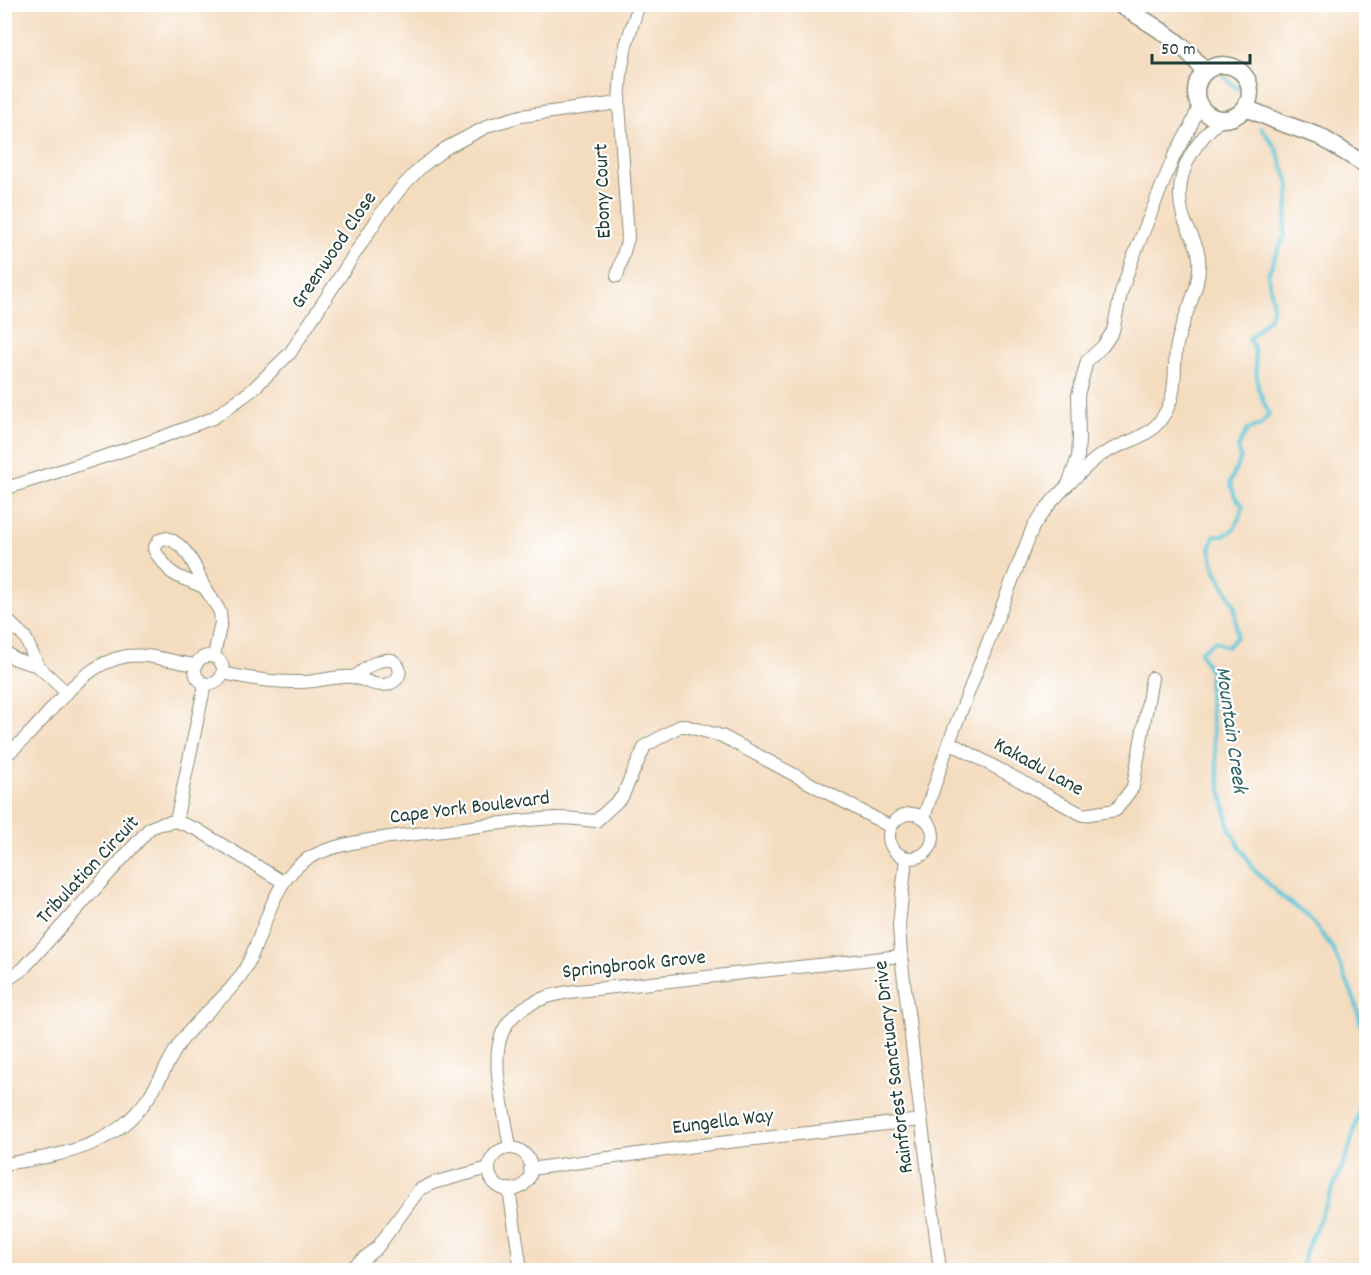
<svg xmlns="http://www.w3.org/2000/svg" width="1371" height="1275" viewBox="0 0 1371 1275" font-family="Dekko,sans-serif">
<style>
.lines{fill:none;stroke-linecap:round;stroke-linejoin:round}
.stream{stroke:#5bc5d7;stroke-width:4}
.street-casing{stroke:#8a8c7a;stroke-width:14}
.secondary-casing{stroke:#8a8c7a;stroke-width:19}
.street{stroke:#fff;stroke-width:12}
.secondary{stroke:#fff;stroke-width:16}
.labels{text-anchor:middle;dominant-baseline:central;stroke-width:4.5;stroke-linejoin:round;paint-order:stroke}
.street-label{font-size:21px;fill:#1f3d34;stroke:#fff}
.water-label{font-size:22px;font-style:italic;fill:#316665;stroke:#fff}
</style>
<rect width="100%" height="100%" fill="#fff"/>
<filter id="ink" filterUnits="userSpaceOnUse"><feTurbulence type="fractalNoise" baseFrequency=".0167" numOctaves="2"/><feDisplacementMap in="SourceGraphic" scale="12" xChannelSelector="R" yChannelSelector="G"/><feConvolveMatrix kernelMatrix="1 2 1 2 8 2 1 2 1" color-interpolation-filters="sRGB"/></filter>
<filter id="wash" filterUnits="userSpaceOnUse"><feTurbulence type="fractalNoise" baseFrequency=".008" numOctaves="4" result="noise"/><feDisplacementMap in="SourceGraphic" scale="24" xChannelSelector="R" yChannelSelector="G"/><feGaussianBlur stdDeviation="1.35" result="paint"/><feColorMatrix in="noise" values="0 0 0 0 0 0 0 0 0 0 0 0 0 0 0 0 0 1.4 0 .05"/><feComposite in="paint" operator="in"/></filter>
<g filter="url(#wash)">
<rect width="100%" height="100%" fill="#f4dcbf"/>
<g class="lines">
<g class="stream">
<polyline points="1159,4 1163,10"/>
<polyline points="1225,78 1238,89"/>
<path d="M1261,128L1276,148L1290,186L1284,237L1268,274L1273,305L1270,317L1249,339L1254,348L1258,388L1269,415L1259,426L1248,429L1238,447L1241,458L1230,482L1235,497L1243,506C1238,521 1235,538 1215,535L1210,548L1215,569L1235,606L1237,636L1227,647L1215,641L1200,652L1210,671L1209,696L1218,776L1230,830L1254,870L1281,896L1309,917L1333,949L1355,1001L1362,1028L1364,1061L1359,1113L1347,1156L1307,1248L1300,1270"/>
</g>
</g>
</g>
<g filter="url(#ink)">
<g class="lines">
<g class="street-casing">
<g id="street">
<polyline points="617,276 628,238 619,103 621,73 626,45 639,4"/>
<polyline points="1069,482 1078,457 1079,439 1078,395 1087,361 1103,346 1113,331 1121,293 1132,260 1174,156 1190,128 1199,106"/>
<polyline points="4,489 146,443 213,418 251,391 290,353 380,215 401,188 421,167 446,148 490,125 521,116 619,103"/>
<path d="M204,587C196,568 188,546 167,538L159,540L154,549L158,556L171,572L179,577L204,587L216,605L220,612L221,622L214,656"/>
<polyline points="4,617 25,637 38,666"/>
<polyline points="4,651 15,659 38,666 67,693"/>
<circle cx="209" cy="670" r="14"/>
<path d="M223,673C250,679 274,683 302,682C318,682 337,675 353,677C365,679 376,688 389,684C402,679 403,667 392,660C376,658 366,669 354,677"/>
<polyline points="949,742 1083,815 1116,810 1133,787 1152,678"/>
<path d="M4,757C12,750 21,743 28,735C57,706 83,663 127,656C148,653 174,662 195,665"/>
<circle cx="911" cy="836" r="22"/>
<path d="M924,817L949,742L1033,527C1049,502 1061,492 1081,472C1087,467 1091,462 1098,457C1128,437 1156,442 1171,400C1176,384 1174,367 1176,351C1179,319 1202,292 1199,258C1198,243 1187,230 1183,216C1172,177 1192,145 1220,120"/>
<polyline points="176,821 205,684"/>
<polyline points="906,858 899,925 901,956 940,1270"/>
<polyline points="4,982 23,969 150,828 160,824 176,821 198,830 283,882"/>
<path d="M510,1148C499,1074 470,1010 568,992L901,956"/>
<circle cx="510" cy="1169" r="21"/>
<path d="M4,1164C60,1155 113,1149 148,1098C161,1080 169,1058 182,1040C201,1014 229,996 245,969C264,935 269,891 299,865C329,839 403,836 443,831C482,826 521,819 560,818C572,818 584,820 596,821L622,797L645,746L682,725L722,736L891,827"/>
<polyline points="530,1169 702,1145 921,1120"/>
<polyline points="509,1189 521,1270"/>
<polyline points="349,1270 377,1248 419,1190 433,1183 489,1168"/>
</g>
</g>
<g class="secondary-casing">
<g id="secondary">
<path d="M1119,4C1148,23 1186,42 1204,72"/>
<circle cx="1223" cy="92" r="27"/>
<polyline points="1246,108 1279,122 1319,136 1366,165"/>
</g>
</g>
<use href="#street" class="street"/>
<use href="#secondary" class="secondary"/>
</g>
</g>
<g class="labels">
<g class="street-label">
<text transform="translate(604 191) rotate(-92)">Ebony Court</text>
<text transform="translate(335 251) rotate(-56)">Greenwood Close</text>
<text transform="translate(1038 768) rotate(29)">Kakadu Lane</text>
<text transform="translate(470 809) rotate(-7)">Cape York Boulevard</text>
<text transform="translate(89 871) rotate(-47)">Tribulation Circuit</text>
<text transform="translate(634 966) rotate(-6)">Springbrook Grove</text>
<text transform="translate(895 1067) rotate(-97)">Rainforest Sanctuary Drive</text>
<text transform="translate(723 1123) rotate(-7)">Eungella Way</text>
</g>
<g class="water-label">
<text transform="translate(1230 730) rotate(82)">Mountain Creek</text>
</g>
</g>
<rect width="1371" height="1275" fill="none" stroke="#fff" stroke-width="24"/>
<path d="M1152 54v9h98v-9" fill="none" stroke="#1f3d34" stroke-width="3"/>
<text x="1161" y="54" font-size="18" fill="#1f3d34" stroke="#ffffff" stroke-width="4.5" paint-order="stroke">50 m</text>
</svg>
